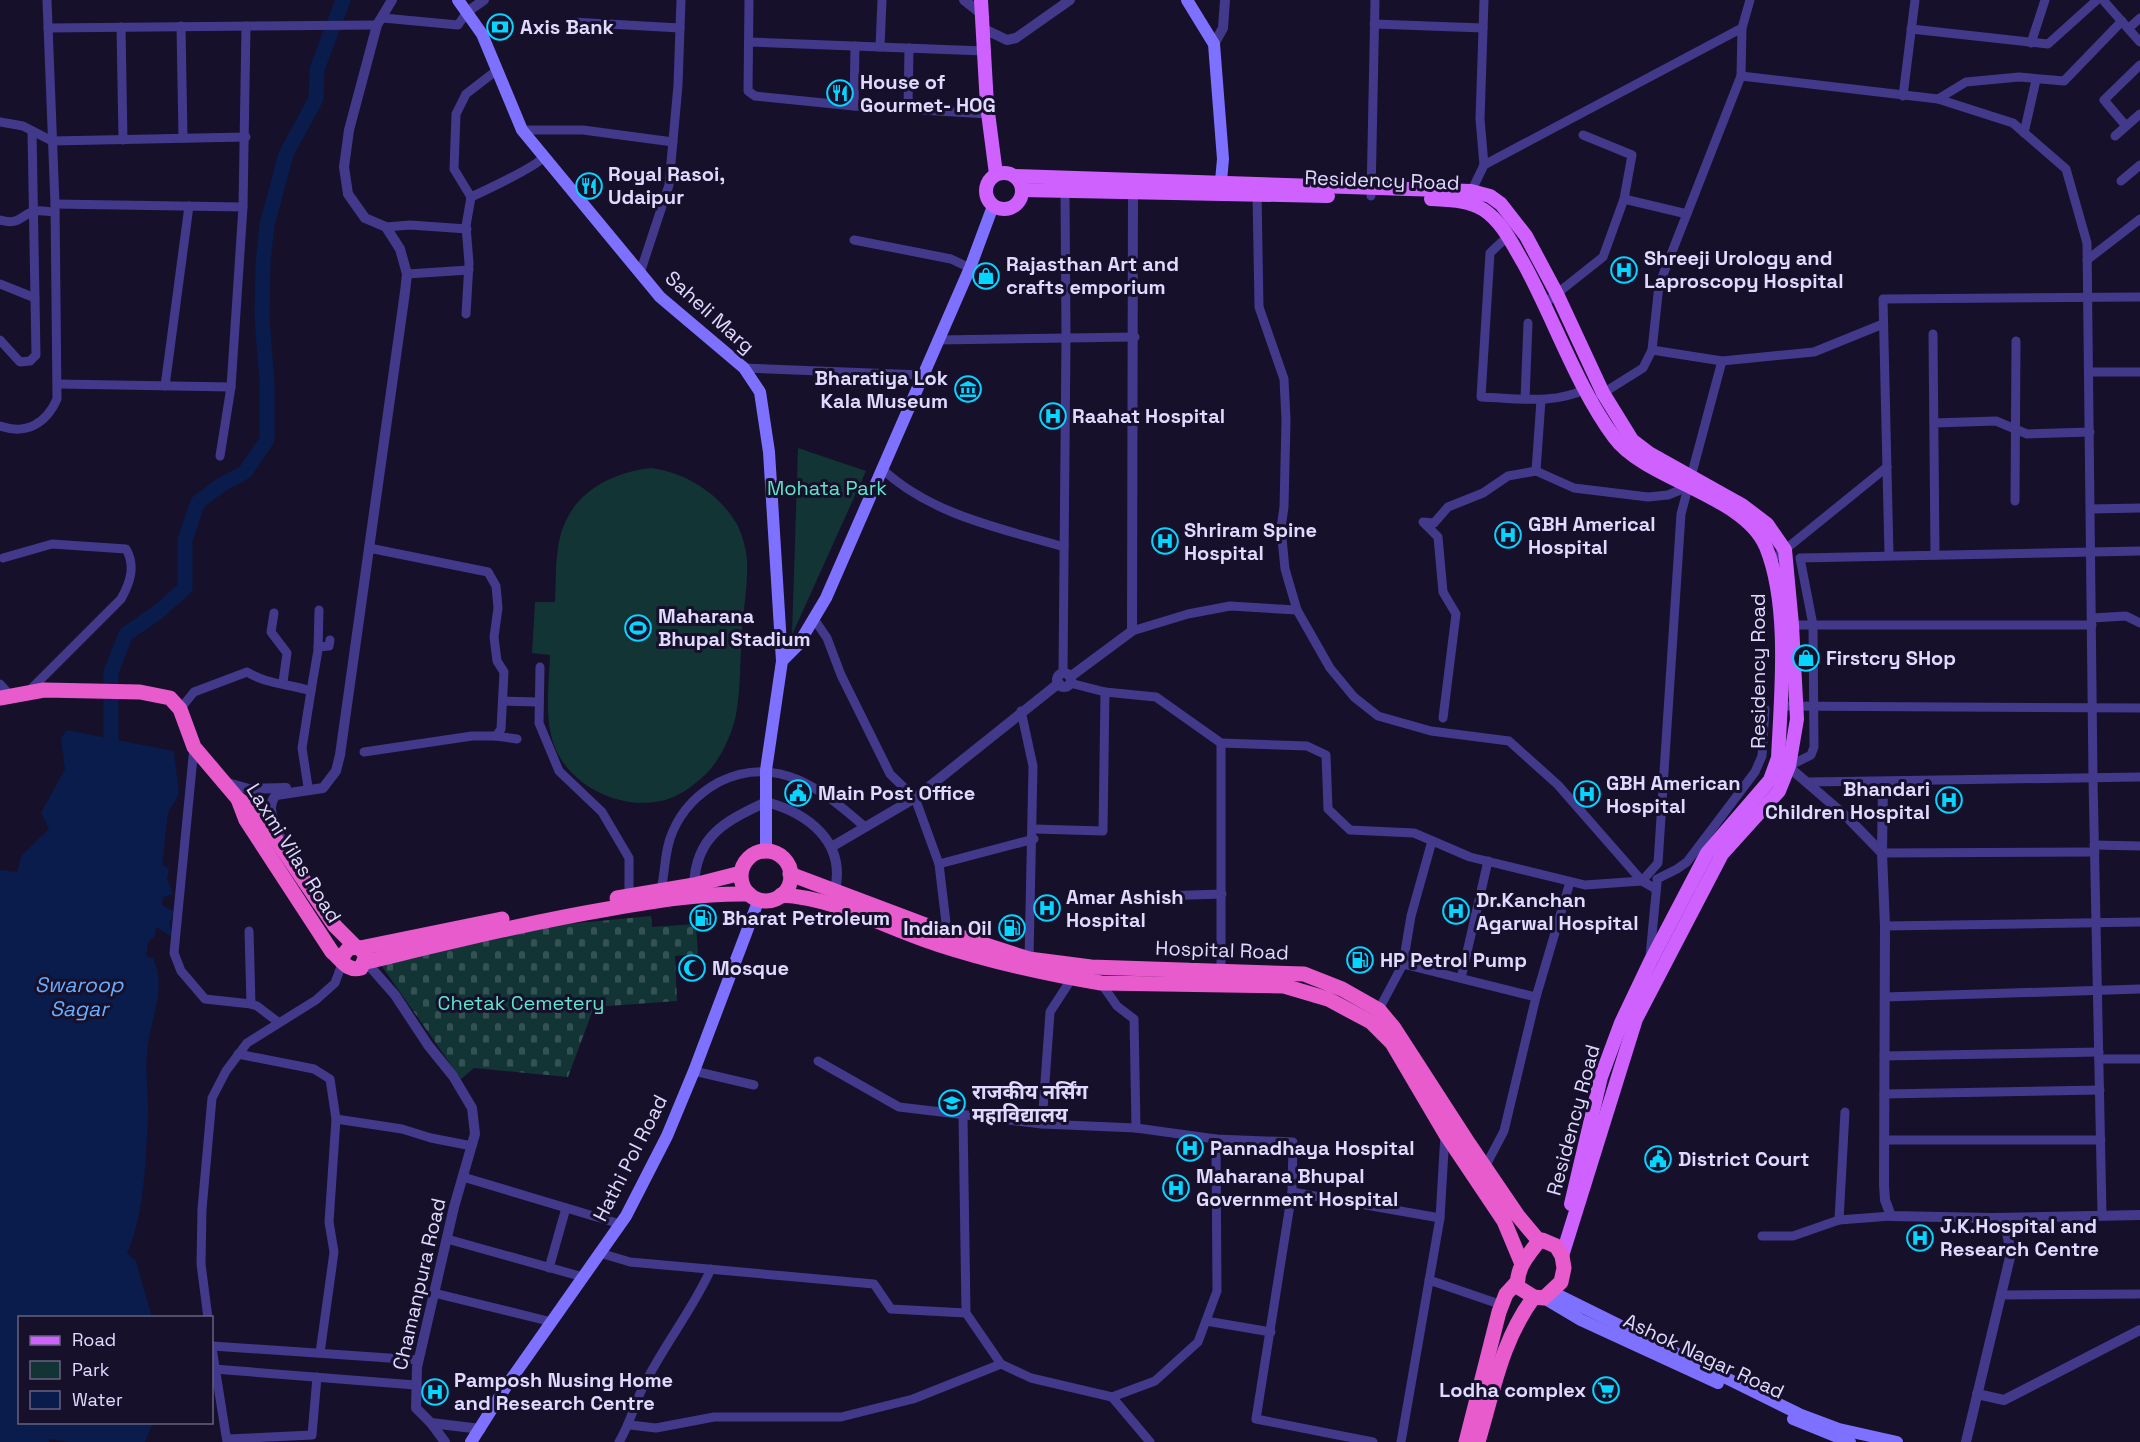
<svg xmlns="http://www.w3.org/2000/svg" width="2140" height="1442" viewBox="0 0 2140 1442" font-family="'Space Grotesk','Noto Sans Devanagari',sans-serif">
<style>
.cemetery{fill:url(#cemetery-stones)}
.green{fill:#123435}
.water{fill:#091c4b}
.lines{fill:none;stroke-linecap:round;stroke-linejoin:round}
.river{stroke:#091c4b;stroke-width:15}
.minor{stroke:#42398b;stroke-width:9}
.tertiary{stroke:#42398b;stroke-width:10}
.secondary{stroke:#7e71ff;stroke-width:12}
.primary{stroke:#cf61ff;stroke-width:14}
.trunk{stroke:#e75bcd;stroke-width:15}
.labels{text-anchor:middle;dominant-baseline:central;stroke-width:6;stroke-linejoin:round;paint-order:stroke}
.poi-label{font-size:20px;font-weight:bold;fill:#e0daff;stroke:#16102b;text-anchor:start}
.street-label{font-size:20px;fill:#e0daff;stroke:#16102b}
.park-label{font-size:20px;fill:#60e5cd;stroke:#16102b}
.water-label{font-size:21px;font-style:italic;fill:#68aeff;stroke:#16102b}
</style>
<defs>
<pattern id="cemetery-stones" width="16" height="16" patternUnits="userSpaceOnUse" patternTransform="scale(1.5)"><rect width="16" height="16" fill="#123435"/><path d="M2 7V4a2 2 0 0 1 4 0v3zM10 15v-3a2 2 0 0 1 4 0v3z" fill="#345153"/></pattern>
</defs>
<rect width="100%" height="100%" fill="#16102b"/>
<polygon class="cemetery" points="651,916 652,927 696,924 698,954 675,956 677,1001 594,1007 568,1077 474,1068 461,1079 381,965 558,925"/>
<g class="green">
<polygon points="798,448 866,471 792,635"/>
<path d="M651,468C687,473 720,494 738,526C742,535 747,551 747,561C748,583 744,607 742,629C740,657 741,688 736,715C732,734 721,758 708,772C698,782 684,793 671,798C628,814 570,789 554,745C544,717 549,685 550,655L532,653L535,602H555C556,581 555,557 560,537C571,493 610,473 651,468Z"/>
</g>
<path class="water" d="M66,730L174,751L179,794L168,813L162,865L169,868L167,879L173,894L163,897L162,905L175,912L169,923L173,937L156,927L155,936L148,942L146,956L153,958C168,990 149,1021 147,1053C145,1074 149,1096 148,1117C146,1157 144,1218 127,1253L136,1261L152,1317L20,1318V1422L153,1423L145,1442H69L50,1439L49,1442H0V870L17,872L22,855L49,829L41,813L65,769L61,739Z"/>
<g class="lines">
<polyline class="river" points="111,738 111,672 126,634 157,613 185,588 185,540 198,502 221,485 245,472 267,440 267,381 262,319 263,262 267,225 286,154 316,99 317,69 343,0"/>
<g class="minor">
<polyline points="749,0 748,91 755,96 854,106 988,114"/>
<polyline points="2103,0 2140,42"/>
<polyline points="383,18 458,25 467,12"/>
<polyline points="572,22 680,28"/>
<polyline points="1374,24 1483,28"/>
<polyline points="181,26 183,138"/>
<polyline points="121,27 123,140"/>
<polyline points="48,28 377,25"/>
<polyline points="2129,28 2140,18"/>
<polyline points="1911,29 2048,44 2097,0"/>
<polyline points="749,42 984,51"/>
<polyline points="2031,43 2045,0"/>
<polyline points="880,47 882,0"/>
<polyline points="1741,76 1938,99 2013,123 2066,169 2087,243 2093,778 2102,1215"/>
<polyline points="1903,96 1915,0"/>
<polyline points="1938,99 1966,82 2019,77 2064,81 2122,21"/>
<polyline points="854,106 855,46"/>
<polyline points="908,109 909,48"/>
<polyline points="0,122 23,126 52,141 246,137"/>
<polyline points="2126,126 2104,100 2140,65"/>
<polyline points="522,130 583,130 673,142"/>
<polyline points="2024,133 2036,80"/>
<polyline points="2115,136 2140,114"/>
<polyline points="1484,165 1480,119 1484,0"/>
<polyline points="2121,181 2140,165"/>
<polyline points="1257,194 1259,307 1284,379 1286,420 1284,507 1281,528 1285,569 1297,610 1330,668 1354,697 1378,716 1431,731 1509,741 1558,785 1642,881 1656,889"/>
<polyline points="1470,194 1484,165 1742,28 1750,0"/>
<polyline points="1371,196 1375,0"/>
<path d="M471,197C486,190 534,168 544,157"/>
<polyline points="1624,199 1687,214"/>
<polyline points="55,204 243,207 231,387 59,384"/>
<polyline points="243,207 246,26"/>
<path d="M0,220C21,226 20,214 36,211C42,210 49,212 55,212"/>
<polyline points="386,227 410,225 467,229"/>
<path d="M1508,236L1490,253L1481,397C1517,398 1553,405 1586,389"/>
<polyline points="854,240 951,259 970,268"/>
<polyline points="2087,260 2140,219"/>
<polyline points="640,273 669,185 678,85 681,0"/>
<polyline points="407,274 469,270"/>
<polyline points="0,284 35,298"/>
<polyline points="1545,303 1603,257 1624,199 1632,155 1583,135"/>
<polyline points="466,314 469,263 466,226 471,197 454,169 456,114 466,94 497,70"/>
<polyline points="1933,334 1935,555"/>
<polyline points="0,340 20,362 30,361 36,355 32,131"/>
<polyline points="937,340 1135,337"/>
<polyline points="1652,350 1722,361 1814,352 1883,324"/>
<polyline points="744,368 922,375"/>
<polyline points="2089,372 2140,372"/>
<polyline points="165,386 189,206"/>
<polyline points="1600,395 1643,368 1652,350 1659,285 1741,76 1742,28"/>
<polyline points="1525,399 1528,323"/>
<polyline points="1934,423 1996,421 2027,434 2090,432"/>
<path d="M0,426C26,435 46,424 57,399L55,204L47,0"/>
<polyline points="220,456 231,387"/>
<path d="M881,468C931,515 1000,528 1064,547"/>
<polyline points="1536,471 1541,400"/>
<polyline points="2015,501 2016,341"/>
<polyline points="2091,509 2140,508"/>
<polyline points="1889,555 1883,299 2140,297"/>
<path d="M3,558L52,544L126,549C136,566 130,583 121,599L30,690"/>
<polyline points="1771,561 1887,467"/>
<polyline points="274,613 271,632 287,653 283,682"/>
<polyline points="2092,618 2126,616 2140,623"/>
<polyline points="814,619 827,638 841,675 890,774 915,798 939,864 947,931"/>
<polyline points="1788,625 2092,625"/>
<polyline points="1132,631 1188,614 1230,606 1297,610"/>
<polyline points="318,647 329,646 330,640"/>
<polyline points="540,667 539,723 559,771 602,812 629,858 629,899"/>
<polyline points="1063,673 1066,338 1065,193"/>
<polyline points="1070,683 1105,692 1156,697 1221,743 1221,969"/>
<polyline points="0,684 9,694"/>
<polyline points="311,691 318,650 319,610"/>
<polyline points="503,701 539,702"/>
<polyline points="1780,706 2140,708"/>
<path d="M180,709L194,692L247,672C266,684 289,684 311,691L302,748L308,787"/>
<polyline points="1021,711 1033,766 1029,959"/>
<polyline points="1443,718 1456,614 1443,592 1438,537 1423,522 1434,523 1448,507 1483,493 1508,476 1536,471 1574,488 1648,497 1668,495 1690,486"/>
<polyline points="496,736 517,739"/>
<polyline points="1221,743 1307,746 1326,755 1328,809 1350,830 1414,833 1470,857 1585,885 1642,881 1658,863 1681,514 1722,361"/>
<polyline points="194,747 174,953 181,971 205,999 251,1004"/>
<polyline points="364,752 472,736 496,736 501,729 504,672 497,661 494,637 498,608 496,586 488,572 369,548"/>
<polyline points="1789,766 1811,755 1814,747 1813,625 1800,558 2140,551"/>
<polyline points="1809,782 2140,777"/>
<polyline points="1034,829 1103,831 1105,692"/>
<polyline points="2094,845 2140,846"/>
<polyline points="1882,853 2095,852"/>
<polyline points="939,864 1034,839"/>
<polyline points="1657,879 1677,869 1687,862 1755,772 1762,756 1765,709"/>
<path d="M661,889C666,869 664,850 673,831C682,810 699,793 719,782C777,753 823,790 865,827"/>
<polyline points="1159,896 1222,894"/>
<polyline points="1885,926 2140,922"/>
<polyline points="249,931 251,1004 257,1006 278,1022"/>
<polyline points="1650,956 1657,883"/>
<polyline points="1403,964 1411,916 1432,841"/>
<polyline points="1461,978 1488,861"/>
<polyline points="1885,997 2140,989"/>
<polyline points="1377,1013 1403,964 1536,997 1570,882"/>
<polyline points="238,1054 314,1069 330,1079 336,1119 329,1222 334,1252 320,1353"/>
<polyline points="1884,1056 2099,1052"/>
<polyline points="2099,1059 2140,1059"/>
<polyline points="818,1061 899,1107 1042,1124 1050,1012 1072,978"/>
<polyline points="694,1071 754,1085"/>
<polyline points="1884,1094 2100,1090"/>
<polyline points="1845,1112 1839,1220 1891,1216"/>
<polyline points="963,1116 966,1313 1001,1364 1031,1378 1112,1397 1150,1442"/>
<polyline points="336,1119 402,1129 431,1138 472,1146"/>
<polyline points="1042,1124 1136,1128 1134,1019 1117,1006 1101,983"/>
<polyline points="1136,1128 1216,1139 1293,1142 1292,1192 1440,1218 1445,1134"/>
<polyline points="1885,1140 2101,1140"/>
<polyline points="1485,1167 1504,1131 1536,997"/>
<polyline points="463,1177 620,1224"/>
<polyline points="1292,1192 1256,1419 1373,1442"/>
<polyline points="1762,1236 1793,1236 1839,1220"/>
<polyline points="447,1239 583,1277"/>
<polyline points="600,1253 630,1262 874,1284 891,1309 966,1313"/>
<polyline points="549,1268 566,1208"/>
<polyline points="1429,1280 1502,1305"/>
<polyline points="434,1293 552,1322"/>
<polyline points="2001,1295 2140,1294"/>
<polyline points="208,1318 201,1264 202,1209 212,1098 226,1071 247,1043 316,1000 335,983 343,961"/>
<polyline points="1206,1321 1271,1332"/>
<polyline points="212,1346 418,1360"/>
<polyline points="212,1348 227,1442"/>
<polyline points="214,1369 415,1385"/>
<polyline points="1112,1397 1155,1381 1198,1342 1217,1291 1216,1139"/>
<polyline points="630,1425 656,1428 714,1417 841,1417 913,1399 1001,1364"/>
<polyline points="227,1439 312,1435 317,1377"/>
<path d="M619,1442C630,1424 634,1405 643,1387C663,1346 692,1311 711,1269"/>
<polyline points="1401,1442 1440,1218"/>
</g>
<g class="tertiary">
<polyline points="964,0 983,15"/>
<polyline points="467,12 484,0"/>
<polyline points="984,29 1007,40 1016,38 1070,0"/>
<polyline points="1214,44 1223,28 1225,0"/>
<circle cx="1064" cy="680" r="7"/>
<polyline points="1070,677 1132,631 1133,186"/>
<polyline points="1783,762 1848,818 1882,853 1885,926 1884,1185 1885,1200 1891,1216 1993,1218 2007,1233 2011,1253 1966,1442"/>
<polyline points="224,782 249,789 286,788"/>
<path d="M280,837C275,823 265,808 276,795L323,788L336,771L340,755L405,292L407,274L400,249L386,227L365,218L348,194L344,167L349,130L377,25L392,0"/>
<polyline points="833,846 915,798 1059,683"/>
<polyline points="1882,853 1883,782"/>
<path d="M694,885C696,835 726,821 766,802C808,813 846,842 835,890"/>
<polyline points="366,962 395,995 428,1045 453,1076 472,1108 475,1134 454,1207 417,1367 416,1408 431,1423 481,1429"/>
<polyline points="1993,1218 2140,1215"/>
<polyline points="1977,1394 2004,1400 2140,1330"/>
<polyline points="431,1423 445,1442"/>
</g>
<g class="secondary">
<polyline points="458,0 482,34 522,130 660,297 744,368 760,392 769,452 782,661 766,770 766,851"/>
<polyline points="1187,0 1214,44 1223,159 1220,192"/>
<polyline points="782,661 798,645 826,598 970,268 993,206"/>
<polyline points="1550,1291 1799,1414 1839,1429 1897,1442"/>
<polyline points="1544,1298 1581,1320 1718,1383"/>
<polyline points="1793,1419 1850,1442"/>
<polyline points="471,1442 507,1385 626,1216 667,1136 694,1071 759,899"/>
</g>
<g class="primary">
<polyline points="981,0 987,105 996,174"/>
<circle cx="1004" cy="191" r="18"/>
<polyline points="1014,176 1471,191 1490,196 1501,204 1526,236 1557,294 1603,393 1632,440 1649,453 1742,505 1767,524 1785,550 1792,625 1797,719 1789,766 1779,791 1722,854 1636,1019 1562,1256"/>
<polyline points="1022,190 1328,196"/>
<path d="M1431,199C1449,200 1469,200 1484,210C1503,223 1512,244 1524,264C1554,319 1577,387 1614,437C1645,480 1745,495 1766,547C1790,606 1781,695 1778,758L1770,780L1707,853L1650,962L1621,1023L1601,1077L1571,1204"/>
</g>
<g class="trunk">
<path d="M0,698L44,690L140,692L170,698L180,709L194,747L238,799L246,820L332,952C342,960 347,972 361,968L366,956L360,948L350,947L343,955V961"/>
<polyline points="238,799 258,813 335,926 355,946"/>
<circle cx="766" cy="876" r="25"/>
<polyline points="790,874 936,929 1029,959 1091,967 1304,974 1342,989 1379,1010 1394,1028 1469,1144 1518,1216 1539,1241"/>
<path d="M781,895C836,898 884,927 937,944C989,961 1047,974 1101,983L1284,986L1328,999L1371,1022L1392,1043L1445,1133L1504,1221L1522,1264"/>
<polyline points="617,898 694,885 741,873"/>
<polyline points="360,948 502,919"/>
<path d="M366,962C446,943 526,923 608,909C654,901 702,893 749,894"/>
<path d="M1542,1240L1556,1246L1562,1256L1564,1268L1561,1282L1544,1298L1534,1297L1518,1287C1515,1269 1529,1254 1539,1241Z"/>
<polyline points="1466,1442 1499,1312 1506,1294 1517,1282"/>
<path d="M1478,1442C1493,1392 1502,1339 1534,1297"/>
</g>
</g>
<defs>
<g id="bank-ring" transform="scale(1.35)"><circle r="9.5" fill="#16102b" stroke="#06d5ff" stroke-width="1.5"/><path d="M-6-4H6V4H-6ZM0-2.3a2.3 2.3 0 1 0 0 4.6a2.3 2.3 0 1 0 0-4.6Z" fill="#06d5ff"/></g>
<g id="restaurant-ring" transform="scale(1.35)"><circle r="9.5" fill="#16102b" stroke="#06d5ff" stroke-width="1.5"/><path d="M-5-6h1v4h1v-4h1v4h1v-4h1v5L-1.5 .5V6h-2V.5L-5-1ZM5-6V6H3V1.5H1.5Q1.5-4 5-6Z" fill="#06d5ff"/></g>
<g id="hospital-ring" transform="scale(1.35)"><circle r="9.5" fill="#16102b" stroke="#06d5ff" stroke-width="1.5"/><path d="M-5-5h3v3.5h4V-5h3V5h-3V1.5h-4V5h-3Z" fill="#06d5ff"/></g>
<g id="shop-ring" transform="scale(1.35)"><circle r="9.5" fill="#16102b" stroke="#06d5ff" stroke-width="1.5"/><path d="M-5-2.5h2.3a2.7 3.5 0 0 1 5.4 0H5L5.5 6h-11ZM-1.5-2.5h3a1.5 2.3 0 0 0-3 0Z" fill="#06d5ff"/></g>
<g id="museum-ring" transform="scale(1.35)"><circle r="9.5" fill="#16102b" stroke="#06d5ff" stroke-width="1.5"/><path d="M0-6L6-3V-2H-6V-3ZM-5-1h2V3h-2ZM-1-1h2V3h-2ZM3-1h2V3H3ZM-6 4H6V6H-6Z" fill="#06d5ff"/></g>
<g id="stadium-ring" transform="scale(1.35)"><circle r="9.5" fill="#16102b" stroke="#06d5ff" stroke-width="1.5"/><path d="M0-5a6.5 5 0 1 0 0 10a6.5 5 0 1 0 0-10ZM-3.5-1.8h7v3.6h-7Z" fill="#06d5ff"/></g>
<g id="civic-ring" transform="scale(1.35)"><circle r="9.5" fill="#16102b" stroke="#06d5ff" stroke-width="1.5"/><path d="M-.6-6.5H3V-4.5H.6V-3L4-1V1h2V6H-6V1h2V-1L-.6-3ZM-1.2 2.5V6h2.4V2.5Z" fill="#06d5ff"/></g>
<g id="fuel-ring" transform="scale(1.35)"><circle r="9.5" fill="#16102b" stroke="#06d5ff" stroke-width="1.5"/><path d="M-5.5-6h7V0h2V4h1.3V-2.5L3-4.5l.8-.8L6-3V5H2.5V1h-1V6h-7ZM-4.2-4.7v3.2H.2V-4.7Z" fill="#06d5ff"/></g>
<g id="mosque-ring" transform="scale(1.35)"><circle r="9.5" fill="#16102b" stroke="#06d5ff" stroke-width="1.5"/><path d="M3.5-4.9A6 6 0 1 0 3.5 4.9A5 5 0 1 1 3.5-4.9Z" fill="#06d5ff"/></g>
<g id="university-ring" transform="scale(1.35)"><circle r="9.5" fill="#16102b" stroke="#06d5ff" stroke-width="1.5"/><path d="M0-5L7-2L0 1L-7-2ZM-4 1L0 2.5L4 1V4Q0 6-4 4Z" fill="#06d5ff"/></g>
<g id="supermarket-ring" transform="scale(1.35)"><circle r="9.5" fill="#16102b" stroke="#06d5ff" stroke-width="1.5"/><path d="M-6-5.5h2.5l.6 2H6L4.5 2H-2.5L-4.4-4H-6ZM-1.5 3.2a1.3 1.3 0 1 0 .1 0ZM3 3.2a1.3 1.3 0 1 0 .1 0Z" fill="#06d5ff"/></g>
</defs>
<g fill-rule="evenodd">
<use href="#bank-ring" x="500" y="27"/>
<use href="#restaurant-ring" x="840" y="93"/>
<use href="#restaurant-ring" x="589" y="186"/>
<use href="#hospital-ring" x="1624" y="270"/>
<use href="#shop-ring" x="986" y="276"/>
<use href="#museum-ring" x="968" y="389"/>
<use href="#hospital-ring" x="1053" y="416"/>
<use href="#hospital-ring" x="1508" y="535"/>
<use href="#hospital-ring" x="1165" y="541"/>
<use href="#stadium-ring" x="638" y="628"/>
<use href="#shop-ring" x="1806" y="658"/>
<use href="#civic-ring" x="798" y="793"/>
<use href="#hospital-ring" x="1587" y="794"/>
<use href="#hospital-ring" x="1949" y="800"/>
<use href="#hospital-ring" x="1047" y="908"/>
<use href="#hospital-ring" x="1456" y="911"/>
<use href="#fuel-ring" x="703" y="918"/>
<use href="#fuel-ring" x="1012" y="928"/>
<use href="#fuel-ring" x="1360" y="960"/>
<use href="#mosque-ring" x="692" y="968"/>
<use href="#university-ring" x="952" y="1103"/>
<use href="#hospital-ring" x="1190" y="1148"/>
<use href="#civic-ring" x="1658" y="1159"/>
<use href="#hospital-ring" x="1176" y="1188"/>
<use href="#hospital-ring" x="1920" y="1238"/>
<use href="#supermarket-ring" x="1606" y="1390"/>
<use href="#hospital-ring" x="435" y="1392"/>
</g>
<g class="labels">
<g class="poi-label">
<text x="520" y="27">Axis Bank</text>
<text x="860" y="82">House of<tspan x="860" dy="23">Gourmet- HOG</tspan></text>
<text x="608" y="174">Royal Rasoi,<tspan x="608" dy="23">Udaipur</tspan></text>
<text x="1644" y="258">Shreeji Urology and<tspan x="1644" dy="23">Laproscopy Hospital</tspan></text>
<text x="1006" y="264">Rajasthan Art and<tspan x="1006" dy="23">crafts emporium</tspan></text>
<text x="948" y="378" text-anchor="end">Bharatiya Lok<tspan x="948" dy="23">Kala Museum</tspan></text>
<text x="1072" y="416">Raahat Hospital</text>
<text x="1528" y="524">GBH Americal<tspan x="1528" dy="23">Hospital</tspan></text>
<text x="1184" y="530">Shriram Spine<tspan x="1184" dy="23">Hospital</tspan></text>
<text x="658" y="616">Maharana<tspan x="658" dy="23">Bhupal Stadium</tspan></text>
<text x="1826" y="658">Firstcry SHop</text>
<text x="1606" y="783">GBH American<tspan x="1606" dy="23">Hospital</tspan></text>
<text x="1930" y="789" text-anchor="end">Bhandari<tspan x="1930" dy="23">Children Hospital</tspan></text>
<text x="818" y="793">Main Post Office</text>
<text x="1066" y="897">Amar Ashish<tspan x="1066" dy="23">Hospital</tspan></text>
<text x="1476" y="900">Dr.Kanchan<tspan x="1476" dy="23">Agarwal Hospital</tspan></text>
<text x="722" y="918">Bharat Petroleum</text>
<text x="992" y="928" text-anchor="end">Indian Oil</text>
<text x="1380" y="960">HP Petrol Pump</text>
<text x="712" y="968">Mosque</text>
<text x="972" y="1092">राजकीय नर्सिंग<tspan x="972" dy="23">महाविद्यालय</tspan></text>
<text x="1210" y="1148">Pannadhaya Hospital</text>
<text x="1678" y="1159">District Court</text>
<text x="1196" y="1176">Maharana Bhupal<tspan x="1196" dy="23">Government Hospital</tspan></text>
<text x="1940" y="1226">J.K.Hospital and<tspan x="1940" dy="23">Research Centre</tspan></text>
<text x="454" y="1380">Pamposh Nusing Home<tspan x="454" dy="23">and Research Centre</tspan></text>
<text x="1586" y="1390" text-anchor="end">Lodha complex</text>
</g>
<g class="street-label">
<text transform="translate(1382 180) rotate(2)">Residency Road</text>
<text transform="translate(710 312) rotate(42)">Saheli Marg</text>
<text transform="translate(1758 671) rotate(-90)">Residency Road</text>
<text transform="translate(294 853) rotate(58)">Laxmi Vilas Road</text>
<text transform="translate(1222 950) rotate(2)">Hospital Road</text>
<text transform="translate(1573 1120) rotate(-75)">Residency Road</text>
<text transform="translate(630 1158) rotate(-63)">Hathi Pol Road</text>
<text transform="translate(419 1284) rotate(-77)">Chamanpura Road</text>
<text transform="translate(1704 1356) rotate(25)">Ashok Nagar Road</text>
</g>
<g class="park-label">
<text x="827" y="488">Mohata Park</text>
<text x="521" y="1003">Chetak Cemetery</text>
</g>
<g class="water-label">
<text x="79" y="984">Swaroop<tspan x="79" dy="24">Sagar</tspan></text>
</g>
</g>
<rect x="18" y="1316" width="195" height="108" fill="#16102b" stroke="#676180" stroke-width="1.5"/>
<rect x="30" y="1336" width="30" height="9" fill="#cf61ff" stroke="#676180" stroke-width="1.5"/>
<text x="72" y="1346" font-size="18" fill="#e0daff">Road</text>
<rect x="30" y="1361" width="30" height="18" fill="#123435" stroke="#676180" stroke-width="1.5"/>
<text x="72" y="1376" font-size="18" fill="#e0daff">Park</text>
<rect x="30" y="1391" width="30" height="18" fill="#091c4b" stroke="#676180" stroke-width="1.5"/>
<text x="72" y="1406" font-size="18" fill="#e0daff">Water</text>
</svg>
